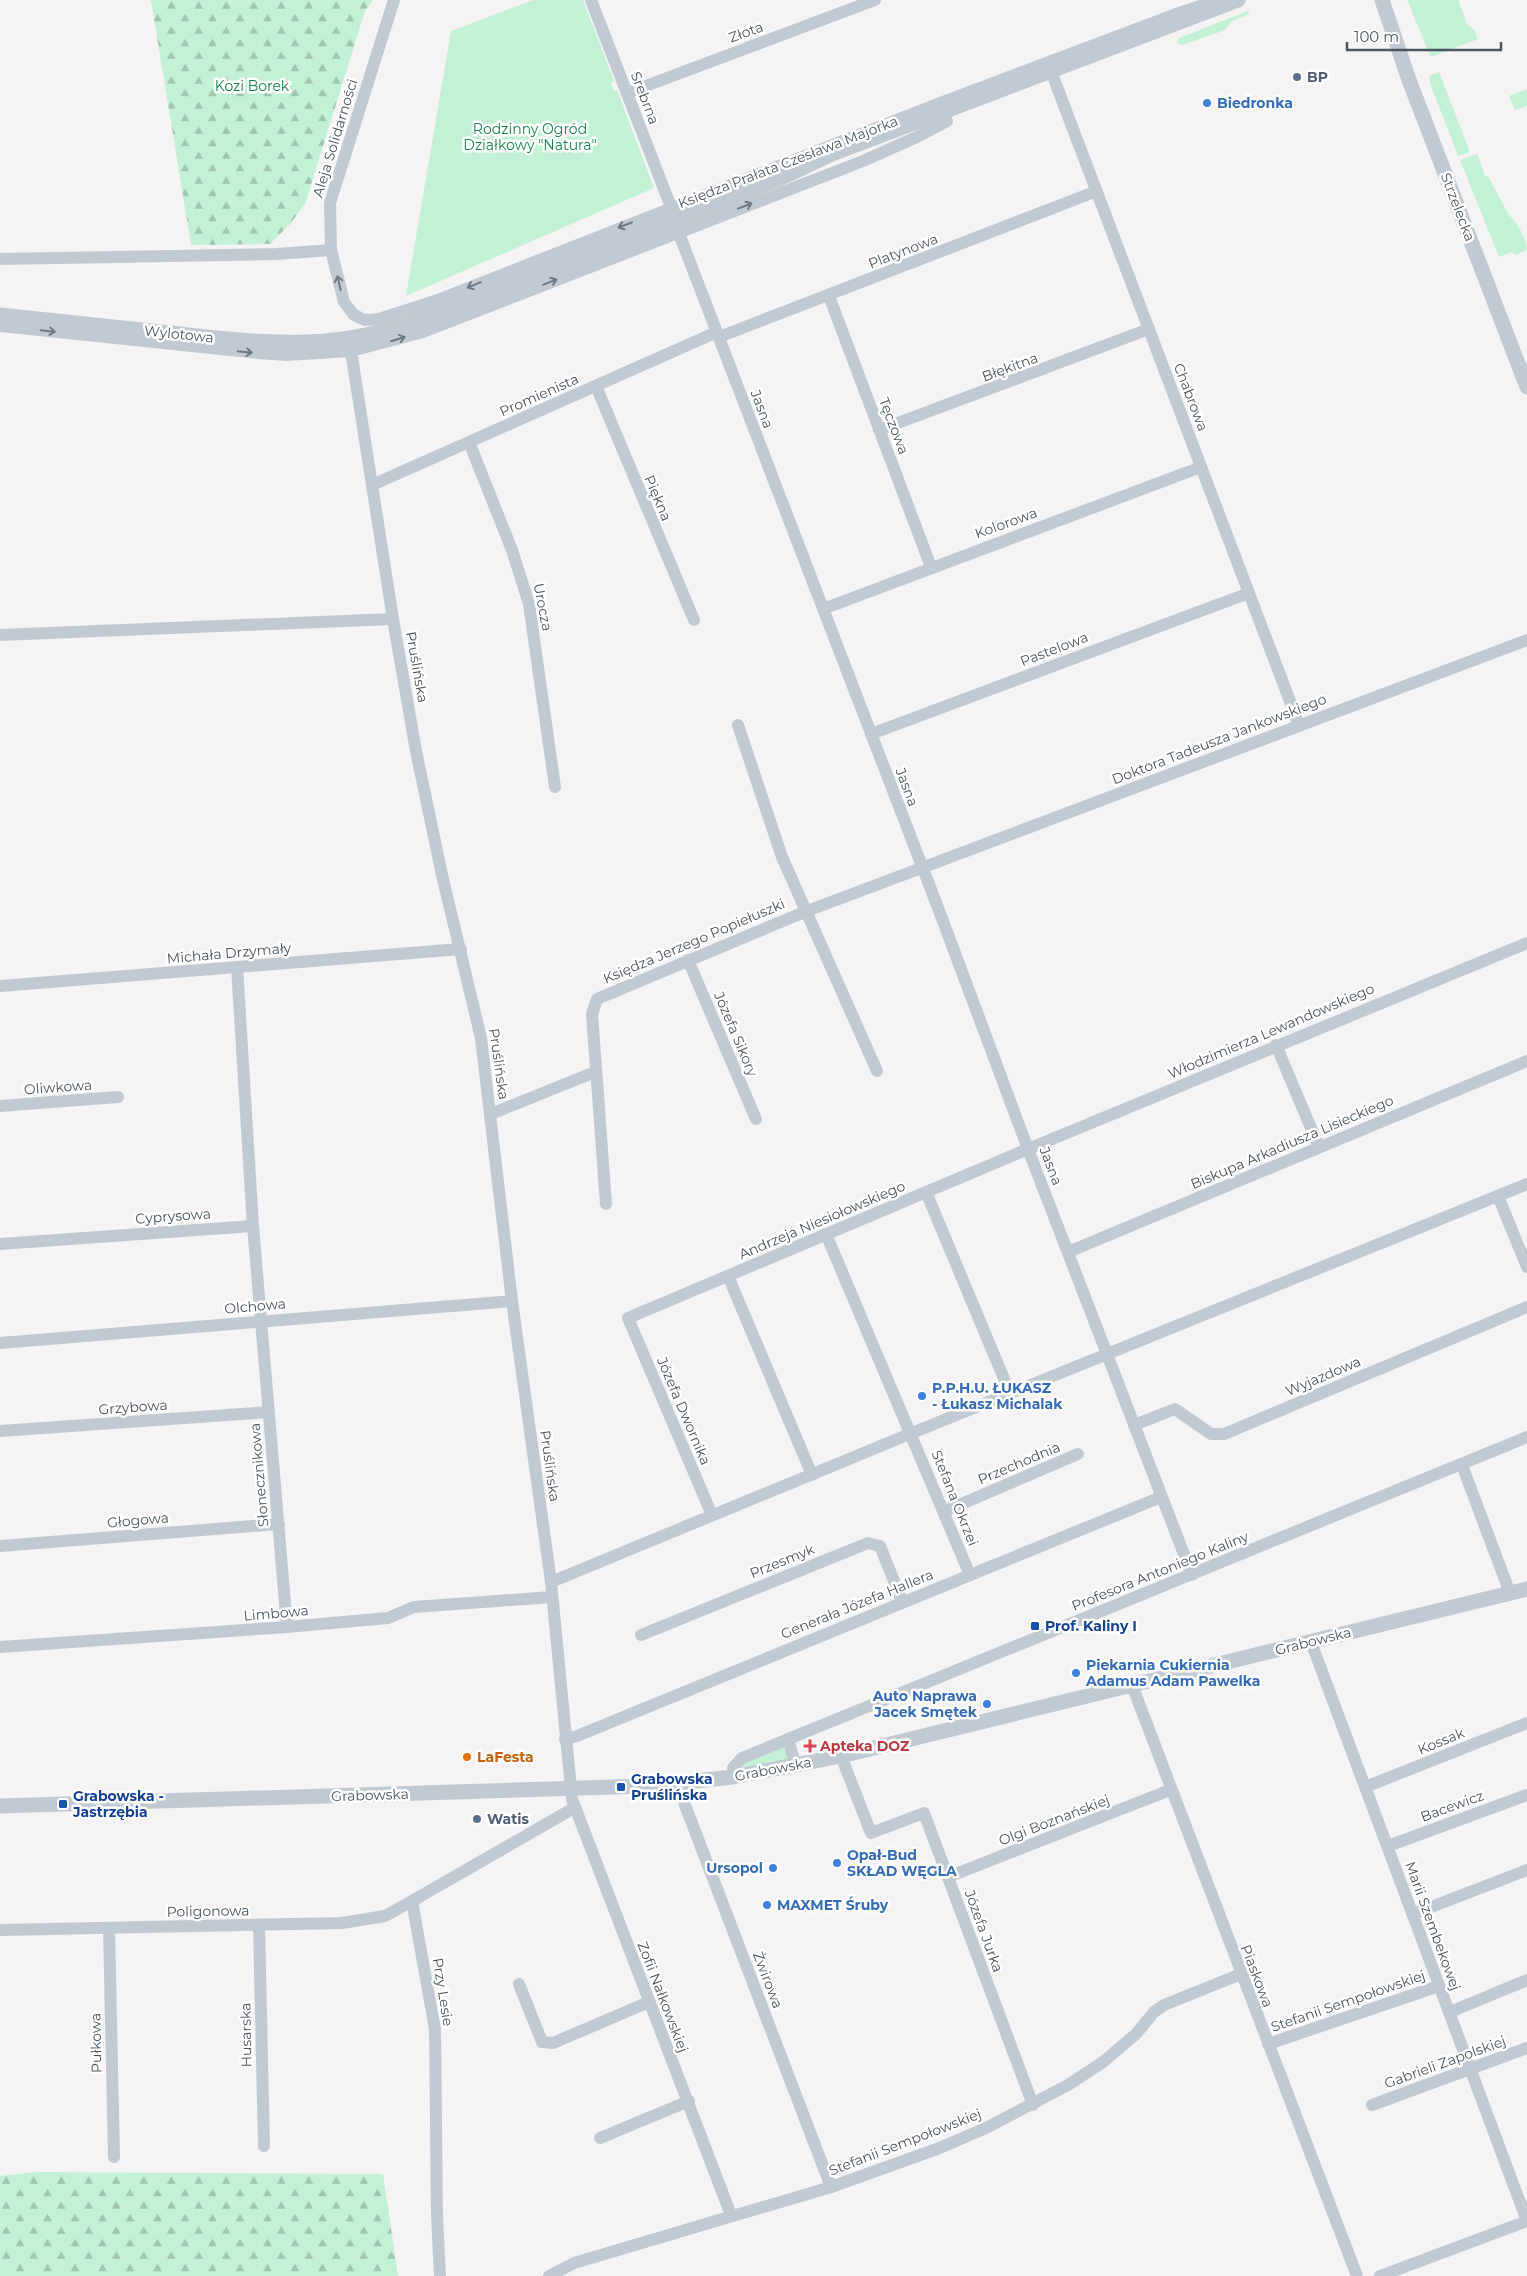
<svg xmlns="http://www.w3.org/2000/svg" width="1527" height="2276" viewBox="0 0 1527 2276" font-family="Montserrat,sans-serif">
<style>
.green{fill:#c3f1d5}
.forest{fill:url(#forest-firs)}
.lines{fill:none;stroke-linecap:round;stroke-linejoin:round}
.minor{stroke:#c1cad2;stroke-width:12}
.tertiary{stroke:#c1cad2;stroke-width:15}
.oneway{stroke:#6e7983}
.service-dot{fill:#5c6f8a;stroke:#fff;stroke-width:2}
.shop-dot{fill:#3f7fe0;stroke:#fff;stroke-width:2}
.transit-dot{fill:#1a4fb4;stroke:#fff;stroke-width:2}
.health-dot{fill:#e0444e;stroke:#fff;stroke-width:2}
.food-dot{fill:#e8710a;stroke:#fff;stroke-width:2}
.labels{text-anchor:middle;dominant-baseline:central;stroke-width:5;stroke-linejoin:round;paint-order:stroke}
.street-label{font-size:14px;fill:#4a5661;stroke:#fff}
.service-label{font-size:14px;font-weight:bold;fill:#4e5e75;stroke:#fff;text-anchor:start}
.park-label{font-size:14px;fill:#17864f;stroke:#fff}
.shop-label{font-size:14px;font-weight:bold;fill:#366cbe;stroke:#fff;text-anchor:start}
.transit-label{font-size:14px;font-weight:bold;fill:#164399;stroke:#fff;text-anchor:start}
.health-label{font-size:14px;font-weight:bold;fill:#be3a42;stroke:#fff;text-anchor:start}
.food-label{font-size:14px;font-weight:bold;fill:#c56008;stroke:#fff;text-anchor:start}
</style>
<defs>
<pattern id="forest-firs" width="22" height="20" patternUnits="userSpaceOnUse" patternTransform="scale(1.25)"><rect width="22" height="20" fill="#c3f1d5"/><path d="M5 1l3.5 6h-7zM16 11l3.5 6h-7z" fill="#a0c6b0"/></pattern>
</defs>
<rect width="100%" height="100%" fill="#f5f3f3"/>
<g class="green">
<polygon points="533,0 583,0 614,81 611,83 614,91 617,90 654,188 406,296 451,31"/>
<polygon points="1407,0 1458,0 1467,24 1475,31 1478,39 1431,57"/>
<polygon points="1248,11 1249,14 1232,21 1225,30 1182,45 1177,43 1179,38"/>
<polygon points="1439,72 1470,152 1458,156 1430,83 1429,76"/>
<polygon points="1527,89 1527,106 1515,110 1509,96"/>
<path d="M1477,154L1485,176H1488L1509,215C1518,223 1527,240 1527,250L1516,255L1512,252L1499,257L1460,160Z"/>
<polygon points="784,1747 789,1760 744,1768 744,1763"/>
</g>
<g class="forest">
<polygon points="151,0 373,0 365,11 305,204 290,224 270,244 191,245"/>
<polygon points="37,2172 383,2174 398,2276 0,2276 0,2176"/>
</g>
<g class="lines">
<g class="minor">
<polyline points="394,0 330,203 331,250 344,302 353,314 360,318 365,320 379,319 435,301 940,103 1176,14 1216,1"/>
<polyline points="591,0 671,207"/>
<polyline points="1054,79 1299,725"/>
<polyline points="627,93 875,0"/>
<polyline points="678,231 940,913 1028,1149 1192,1575"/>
<polyline points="0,259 277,254 331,250"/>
<polyline points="829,296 931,567"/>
<polyline points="0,326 259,353 286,355 351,351 423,332 863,161 919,136 947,121"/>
<polyline points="719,337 1097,191"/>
<polyline points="351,351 393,619 416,751 442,875 481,1038 512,1301 551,1582 572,1799 731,2215"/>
<polyline points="596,386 694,620"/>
<polyline points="879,430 1149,329"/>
<polyline points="469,442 512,550 529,604 555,787"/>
<polyline points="372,485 717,332"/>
<polyline points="823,609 1201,467"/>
<polyline points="0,635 393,619"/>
<polyline points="738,725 782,857 877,1071"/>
<polyline points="871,734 1249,593"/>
<polyline points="688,960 756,1119"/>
<polyline points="237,967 253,1226"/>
<polyline points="0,986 461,949"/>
<polyline points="1276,1045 1319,1147"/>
<polyline points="0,1106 118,1097"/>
<polyline points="491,1114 595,1072"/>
<polyline points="926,1192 1010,1393"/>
<polyline points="1498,1196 1527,1267"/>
<polyline points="606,1204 592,1014 597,999 807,911 1527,640"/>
<polyline points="826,1234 970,1575"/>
<polyline points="0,1244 253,1226 287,1627"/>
<polyline points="1068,1252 1527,1061"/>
<polyline points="728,1276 812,1475"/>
<polyline points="0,1343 512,1301"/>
<polyline points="1134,1425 1175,1409 1211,1434 1224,1434 1527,1307"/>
<polyline points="0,1431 269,1412"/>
<polyline points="1462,1465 1510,1593"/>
<polyline points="945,1511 1078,1454"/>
<polyline points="712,1515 628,1318 1028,1149 1527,943"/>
<polyline points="0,1546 279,1524"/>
<polyline points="551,1582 912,1433 1527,1184"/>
<polyline points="641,1635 868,1543 880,1546 902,1601"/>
<polyline points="1311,1642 1527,2221"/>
<polyline points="0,1647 287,1627 388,1618 414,1607 552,1597"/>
<polyline points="1132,1685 1357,2276"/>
<polyline points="565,1739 577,1736 1161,1497"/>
<polyline points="788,1739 796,1766"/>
<polyline points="841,1756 871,1833 924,1813 1033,2105"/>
<polyline points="733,1777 733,1768 742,1758 1527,1437"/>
<polyline points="679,1783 685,1805 831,2187"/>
<polyline points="1365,1787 1527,1723"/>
<polyline points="1388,1846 1527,1795"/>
<polyline points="948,1877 1170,1790"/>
<polyline points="1413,1914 1527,1870"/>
<polyline points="259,1925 264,2146"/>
<polyline points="109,1928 114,2157"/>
<polyline points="0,1930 342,1923 385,1916 412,1901"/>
<polyline points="519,1984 542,2042 553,2043 649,2002"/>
<polyline points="1450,2012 1527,1980"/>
<polyline points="1268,2044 1439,1986"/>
<polyline points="1372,2105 1527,2048"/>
<polyline points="600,2138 689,2101"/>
<polyline points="440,2276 437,2217 435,2029 412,1901 574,1808"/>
<polyline points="549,2276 574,2263 831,2187 937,2149 986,2128 1068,2085 1103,2062 1136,2034 1154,2012 1164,2005 1241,1974"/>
<polyline points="1380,2276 1527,2221"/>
</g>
<g class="tertiary">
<polyline points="1382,0 1409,80 1527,387"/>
<path d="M0,315C57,321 113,327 170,333C267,343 333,353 428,317L779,179L832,154L1238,0"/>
<polyline points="0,1806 646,1786 733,1777 841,1756 1527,1589"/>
</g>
</g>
<defs><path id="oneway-shaft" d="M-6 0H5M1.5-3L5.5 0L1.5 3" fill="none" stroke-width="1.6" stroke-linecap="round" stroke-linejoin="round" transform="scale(1.25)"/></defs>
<g class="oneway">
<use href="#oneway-shaft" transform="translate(745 206) rotate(-21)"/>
<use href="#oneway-shaft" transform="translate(625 225) rotate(159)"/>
<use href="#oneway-shaft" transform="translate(550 282) rotate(-22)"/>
<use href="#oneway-shaft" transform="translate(339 283) rotate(-103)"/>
<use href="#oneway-shaft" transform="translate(474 285) rotate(158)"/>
<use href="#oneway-shaft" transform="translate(48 331) rotate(6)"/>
<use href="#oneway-shaft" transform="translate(398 339) rotate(-17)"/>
<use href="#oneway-shaft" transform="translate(245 352) rotate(6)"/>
</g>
<g class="service-dot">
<circle cx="1297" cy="77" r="5"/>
<circle cx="477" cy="1819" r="5"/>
</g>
<g class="shop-dot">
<circle cx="1207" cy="103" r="5"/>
<circle cx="922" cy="1396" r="5"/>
<circle cx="1076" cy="1673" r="5"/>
<circle cx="987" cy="1704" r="5"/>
<circle cx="837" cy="1863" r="5"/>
<circle cx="773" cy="1868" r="5"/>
<circle cx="767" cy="1905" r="5"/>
</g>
<g class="transit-dot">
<rect x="1030" y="1621" width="10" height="10" rx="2.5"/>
<rect x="616" y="1782" width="10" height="10" rx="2.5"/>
<rect x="58" y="1799" width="10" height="10" rx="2.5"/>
</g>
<path class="health-dot" d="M807.5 1738.5h5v5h5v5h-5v5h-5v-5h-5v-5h5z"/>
<circle class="food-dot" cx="467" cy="1757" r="5"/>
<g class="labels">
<g class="street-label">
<text transform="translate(746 32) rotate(-20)">Złota</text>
<text transform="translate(645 98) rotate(69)">Srebrna</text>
<text transform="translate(335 138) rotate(-73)">Aleja Solidarności</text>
<text transform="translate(788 162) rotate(-21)">Księdza Prałata Czesława Majorka</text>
<text transform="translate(1458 207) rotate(69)">Strzelecka</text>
<text transform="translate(903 251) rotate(-21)">Platynowa</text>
<text transform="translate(179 334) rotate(6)">Wylotowa</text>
<text transform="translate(1010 367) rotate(-20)">Błękitna</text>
<text transform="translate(539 395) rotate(-24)">Promienista</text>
<text transform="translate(1191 397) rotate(69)">Chabrowa</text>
<text transform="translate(762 409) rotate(69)">Jasna</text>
<text transform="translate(894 426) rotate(69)">Tęczowa</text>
<text transform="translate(658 498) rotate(67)">Piękna</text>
<text transform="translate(1006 523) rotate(-20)">Kolorowa</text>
<text transform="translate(543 607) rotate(79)">Urocza</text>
<text transform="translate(1054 649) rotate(-21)">Pastelowa</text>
<text transform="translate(417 667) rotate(80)">Pruślińska</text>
<text transform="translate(1219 739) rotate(-21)">Doktora Tadeusza Jankowskiego</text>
<text transform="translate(907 787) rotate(69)">Jasna</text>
<text transform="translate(694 941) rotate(-23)">Księdza Jerzego Popiełuszki</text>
<text transform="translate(229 953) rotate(-5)">Michała Drzymały</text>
<text transform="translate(1271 1031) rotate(-23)">Włodzimierza Lewandowskiego</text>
<text transform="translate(736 1034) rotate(67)">Józefa Sikory</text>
<text transform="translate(499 1064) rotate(82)">Pruślińska</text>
<text transform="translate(58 1087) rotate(-4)">Oliwkowa</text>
<text transform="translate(1292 1142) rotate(-23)">Biskupa Arkadiusza Lisieckiego</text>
<text transform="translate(1051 1166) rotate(69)">Jasna</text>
<text transform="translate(173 1216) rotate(-4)">Cyprysowa</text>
<text transform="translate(822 1220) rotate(-23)">Andrzeja Niesiołowskiego</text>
<text transform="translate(255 1306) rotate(-5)">Olchowa</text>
<text transform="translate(1323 1376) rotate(-23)">Wyjazdowa</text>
<text transform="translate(133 1407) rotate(-4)">Grzybowa</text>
<text transform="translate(684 1411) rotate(67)">Józefa Dwornika</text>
<text transform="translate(1019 1463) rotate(-23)">Przechodnia</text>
<text transform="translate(550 1466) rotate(82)">Pruślińska</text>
<text transform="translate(259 1475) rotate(-95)">Słonecznikowa</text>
<text transform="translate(955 1498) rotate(68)">Stefana Okrzei</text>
<text transform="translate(138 1520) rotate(-5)">Głogowa</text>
<text transform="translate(782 1561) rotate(-22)">Przesmyk</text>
<text transform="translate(1160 1571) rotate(-22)">Profesora Antoniego Kaliny</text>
<text transform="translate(857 1604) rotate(-22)">Generała Józefa Hallera</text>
<text transform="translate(276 1613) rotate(-5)">Limbowa</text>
<text transform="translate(1313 1641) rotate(-14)">Grabowska</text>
<text transform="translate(1441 1741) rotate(-22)">Kossak</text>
<text transform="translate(773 1769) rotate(-11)">Grabowska</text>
<text transform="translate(370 1795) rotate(-2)">Grabowska</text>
<text transform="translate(1452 1806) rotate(-20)">Bacewicz</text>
<text transform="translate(1054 1820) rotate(-21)">Olgi Boznańskiej</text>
<text transform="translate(208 1911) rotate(-1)">Poligonowa</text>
<text transform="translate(1433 1926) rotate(70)">Marii Szembekowej</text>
<text transform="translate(984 1931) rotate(70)">Józefa Jurka</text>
<text transform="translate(1257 1976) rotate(69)">Piaskowa</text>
<text transform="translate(768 1980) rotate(69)">Żwirowa</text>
<text transform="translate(443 1992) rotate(81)">Przy Lesie</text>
<text transform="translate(663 1997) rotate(69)">Zofii Nałkowskiej</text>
<text transform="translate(1348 2001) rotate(-19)">Stefanii Sempołowskiej</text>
<text transform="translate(246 2035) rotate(-91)">Husarska</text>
<text transform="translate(96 2043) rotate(-91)">Pułkowa</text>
<text transform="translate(1445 2062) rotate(-20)">Gabrieli Zapolskiej</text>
<text transform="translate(905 2142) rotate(-21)">Stefanii Sempołowskiej</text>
</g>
<g class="service-label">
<text x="1307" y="77">BP</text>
<text x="487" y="1819">Watis</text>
</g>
<g class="park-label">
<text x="252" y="86">Kozi Borek</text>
<text x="530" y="129">Rodzinny Ogród<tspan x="530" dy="16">Działkowy "Natura"</tspan></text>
</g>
<g class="shop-label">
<text x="1217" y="103">Biedronka</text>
<text x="932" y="1388">P.P.H.U. ŁUKASZ<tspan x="932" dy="16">- Łukasz Michalak</tspan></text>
<text x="1086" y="1665">Piekarnia Cukiernia<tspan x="1086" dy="16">Adamus Adam Pawelka</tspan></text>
<text x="977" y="1696" text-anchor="end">Auto Naprawa<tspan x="977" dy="16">Jacek Smętek</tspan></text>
<text x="847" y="1855">Opał-Bud<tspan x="847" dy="16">SKŁAD WĘGLA</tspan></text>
<text x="763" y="1868" text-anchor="end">Ursopol</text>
<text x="777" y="1905">MAXMET Śruby</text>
</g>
<g class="transit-label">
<text x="1045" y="1626">Prof. Kaliny I</text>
<text x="631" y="1779">Grabowska<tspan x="631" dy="16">Pruślińska</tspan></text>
<text x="73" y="1796">Grabowska -<tspan x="73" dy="16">Jastrzębia</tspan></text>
</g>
<g class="health-label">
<text x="820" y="1746">Apteka DOZ</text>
</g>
<g class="food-label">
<text x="477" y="1757">LaFesta</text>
</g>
</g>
<path d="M1347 42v8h154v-8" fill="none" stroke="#4a5661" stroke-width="2.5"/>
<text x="1354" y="42" font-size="15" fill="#4a5661" stroke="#ffffff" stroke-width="4" paint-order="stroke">100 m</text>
</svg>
